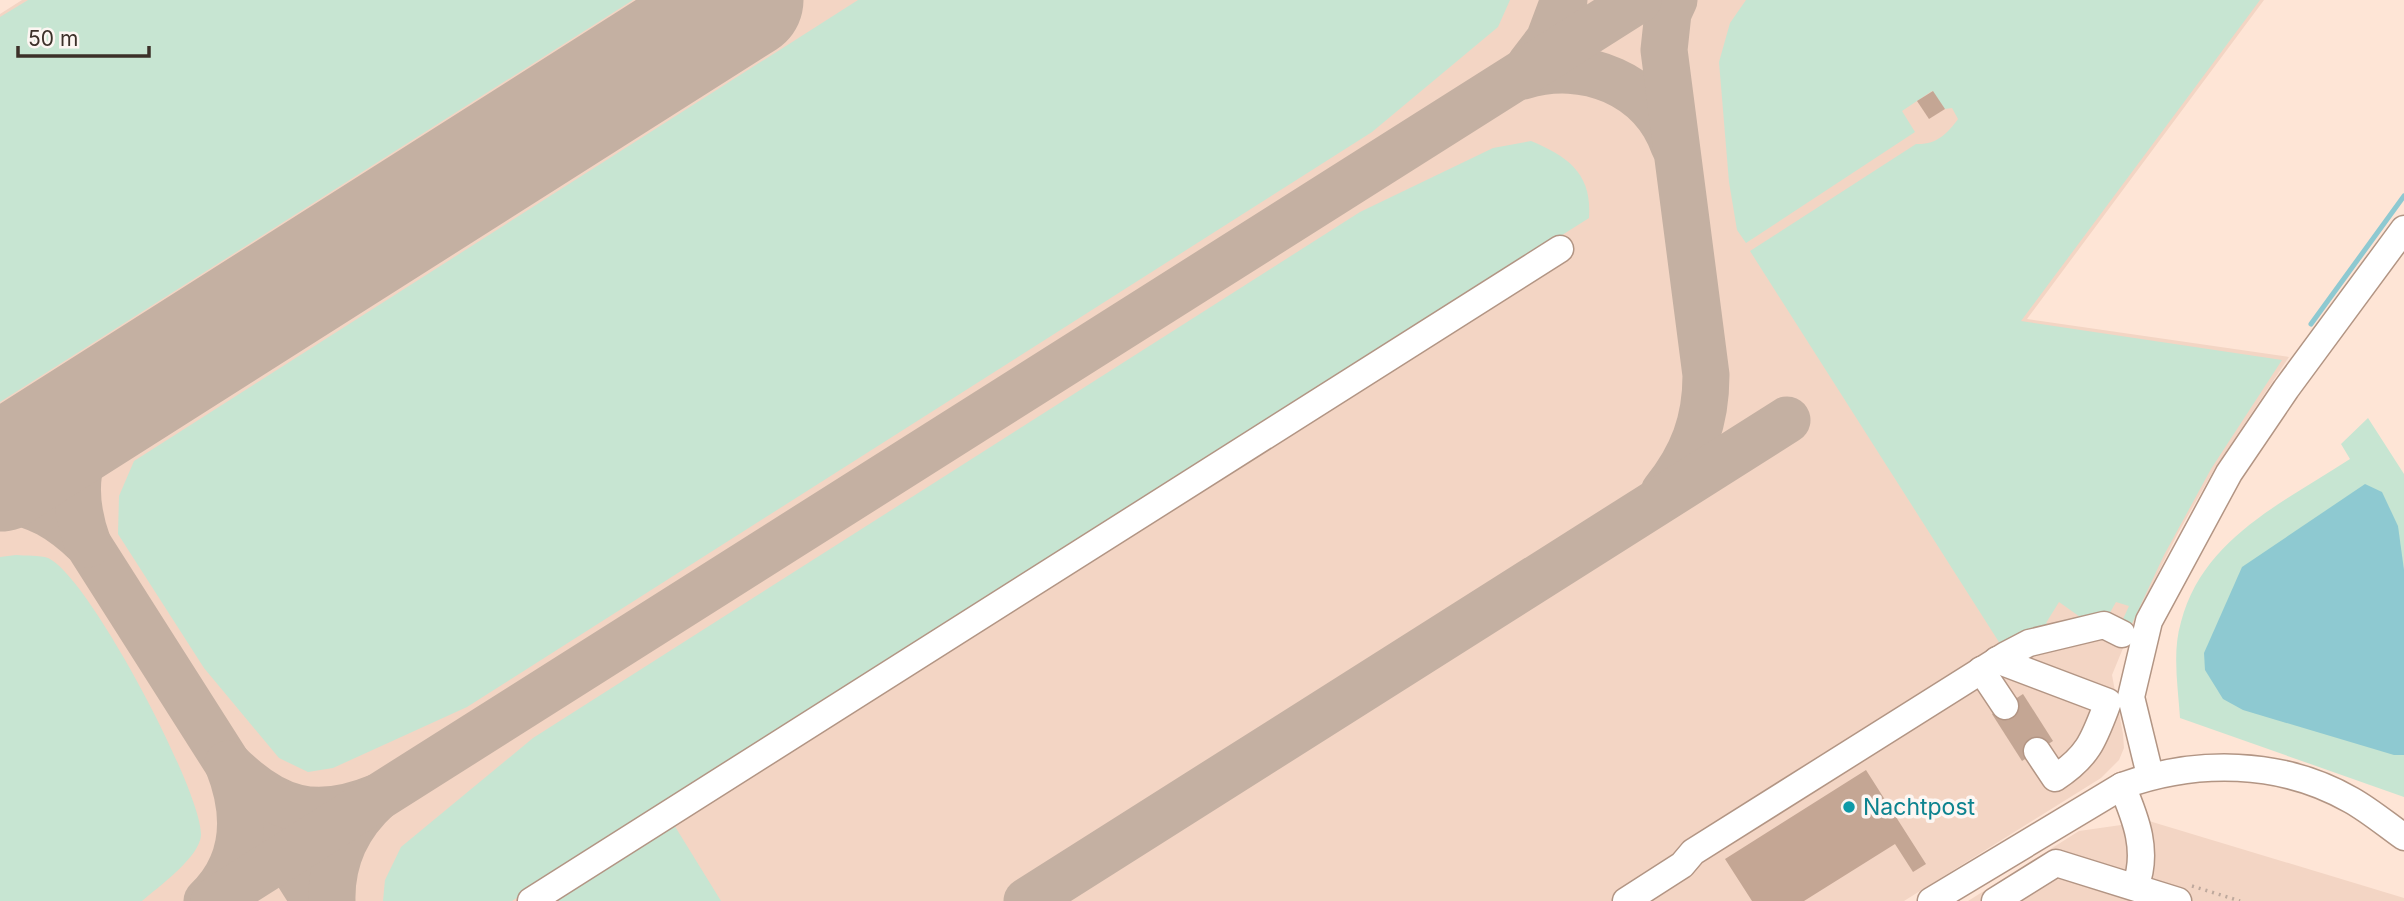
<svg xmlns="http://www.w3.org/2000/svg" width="2404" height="901" viewBox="0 0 2404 901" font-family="Inter,sans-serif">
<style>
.built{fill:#f3d5c4}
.green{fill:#c7e5d2}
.water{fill:#8ec9d1}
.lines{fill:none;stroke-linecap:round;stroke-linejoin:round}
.stream{stroke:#8ec9d1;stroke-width:5}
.taxiway{stroke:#c4b0a2;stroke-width:47}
.runway{stroke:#c4b0a2;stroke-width:117}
.building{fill:#c4a694}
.minor-casing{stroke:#b29584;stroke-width:29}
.path{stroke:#bea99d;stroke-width:3.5;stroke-dasharray:2 5;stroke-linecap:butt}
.minor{stroke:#fff;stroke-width:26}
.culture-dot{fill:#0f9aa8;stroke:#fdf6f2;stroke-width:2.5}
.labels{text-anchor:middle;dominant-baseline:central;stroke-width:7;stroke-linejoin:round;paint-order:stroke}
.culture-label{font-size:23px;fill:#0d838f;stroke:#fdf6f2;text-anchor:start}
</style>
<rect width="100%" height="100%" fill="#fee5d6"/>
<g class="built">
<polygon points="22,0 2264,0 2027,319 2289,357 2215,468 2177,535 2135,619 2112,675 2123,734 2124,748 2119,760 2101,778 1904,901 0,901 0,14"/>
<polygon points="2149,821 2404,898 2404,901 1968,901 2079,831"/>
</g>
<g class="green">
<polygon points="28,0 633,0 0,402 0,17"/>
<polygon points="858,0 1510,0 1498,27 1372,132 467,707 333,768 308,772 279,758 204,668 118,534 119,496 134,461"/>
<path d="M1746,0H2260L2021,321L2282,360L2211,469L2164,555L2128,632L2119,628L2129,606L2116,602L2107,618L2090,624L2059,602L2046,623L2057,630L2004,650L1750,251L1916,144C1936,145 1947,134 1958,119L1952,108L1945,109L1932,91L1902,111L1915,132L1746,243L1737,230L1729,182L1719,62L1730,23Z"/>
<path d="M1531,141C1569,157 1592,174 1589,218L512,901H383L385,880L401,847L533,738L1360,212L1493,148Z"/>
<path d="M2368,418L2404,474V797L2180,718C2178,687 2172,652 2181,622C2203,538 2283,503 2350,459L2341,444Z"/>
<path d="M16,555C25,556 40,555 48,558C88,575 202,791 201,835C200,857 158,887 142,901H0V557Z"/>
<polygon points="671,820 721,901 552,901"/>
</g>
<polygon class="water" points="2365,484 2382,492 2398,526 2404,570 2404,755 2394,755 2243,710 2223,699 2205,670 2204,653 2242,567"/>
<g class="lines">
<polyline class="stream" points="2311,324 2404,196"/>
<g class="taxiway">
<polyline points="1530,65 1549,40 1564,0"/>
<path d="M1523,76C1584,57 1652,84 1674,146"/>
<path d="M1664,492C1693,456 1706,421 1706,375L1664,50L1668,13L1674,0"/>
<path d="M0,499C37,503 62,519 88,544L315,901"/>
<path d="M88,544C64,478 81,429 136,386"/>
<path d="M207,901C247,863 247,812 228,764C275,811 315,823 378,797C347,825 331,859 332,901"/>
<polyline points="214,901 1638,0"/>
<polyline points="1027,901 1787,420"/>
</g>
<polyline class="runway" points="0,473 745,0"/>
</g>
<g class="building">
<polygon points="1933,91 1945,109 1929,119 1917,101"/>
<polygon points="2023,694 2053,741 2022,761 1992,714"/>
<polygon points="1866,770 1926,864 1913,872 1895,844 1804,901 1752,901 1725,859"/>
</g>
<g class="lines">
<g class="minor-casing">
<g id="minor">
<path d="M1997,660L2108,702C2094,739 2089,756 2055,778L2037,751"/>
<polyline points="1981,670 2005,706"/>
<polyline points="2150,775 2131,697 2149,621 2229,473 2286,389 2404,229"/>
<path d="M2122,786C2136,819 2149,852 2135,887"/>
<polyline points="531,901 1560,249"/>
<polyline points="1626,901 1682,865 1693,852 2006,655 2029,643 2104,625 2122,634"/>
<path d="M1931,901L2122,786C2196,759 2281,760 2351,800C2369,810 2387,825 2404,837"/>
<polyline points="1995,901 2056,863 2178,901"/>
</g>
</g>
<polyline class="path" points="2192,886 2240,901"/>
<use href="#minor" class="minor"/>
</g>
<circle class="culture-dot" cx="1849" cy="807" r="7"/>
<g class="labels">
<g class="culture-label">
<text x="1863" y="807">Nachtpost</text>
</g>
</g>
<path d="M18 46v10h131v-10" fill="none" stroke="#3c3029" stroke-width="3.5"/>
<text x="28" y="46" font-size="21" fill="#3c3029" stroke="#fdf6f2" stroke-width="5" paint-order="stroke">50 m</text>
</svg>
